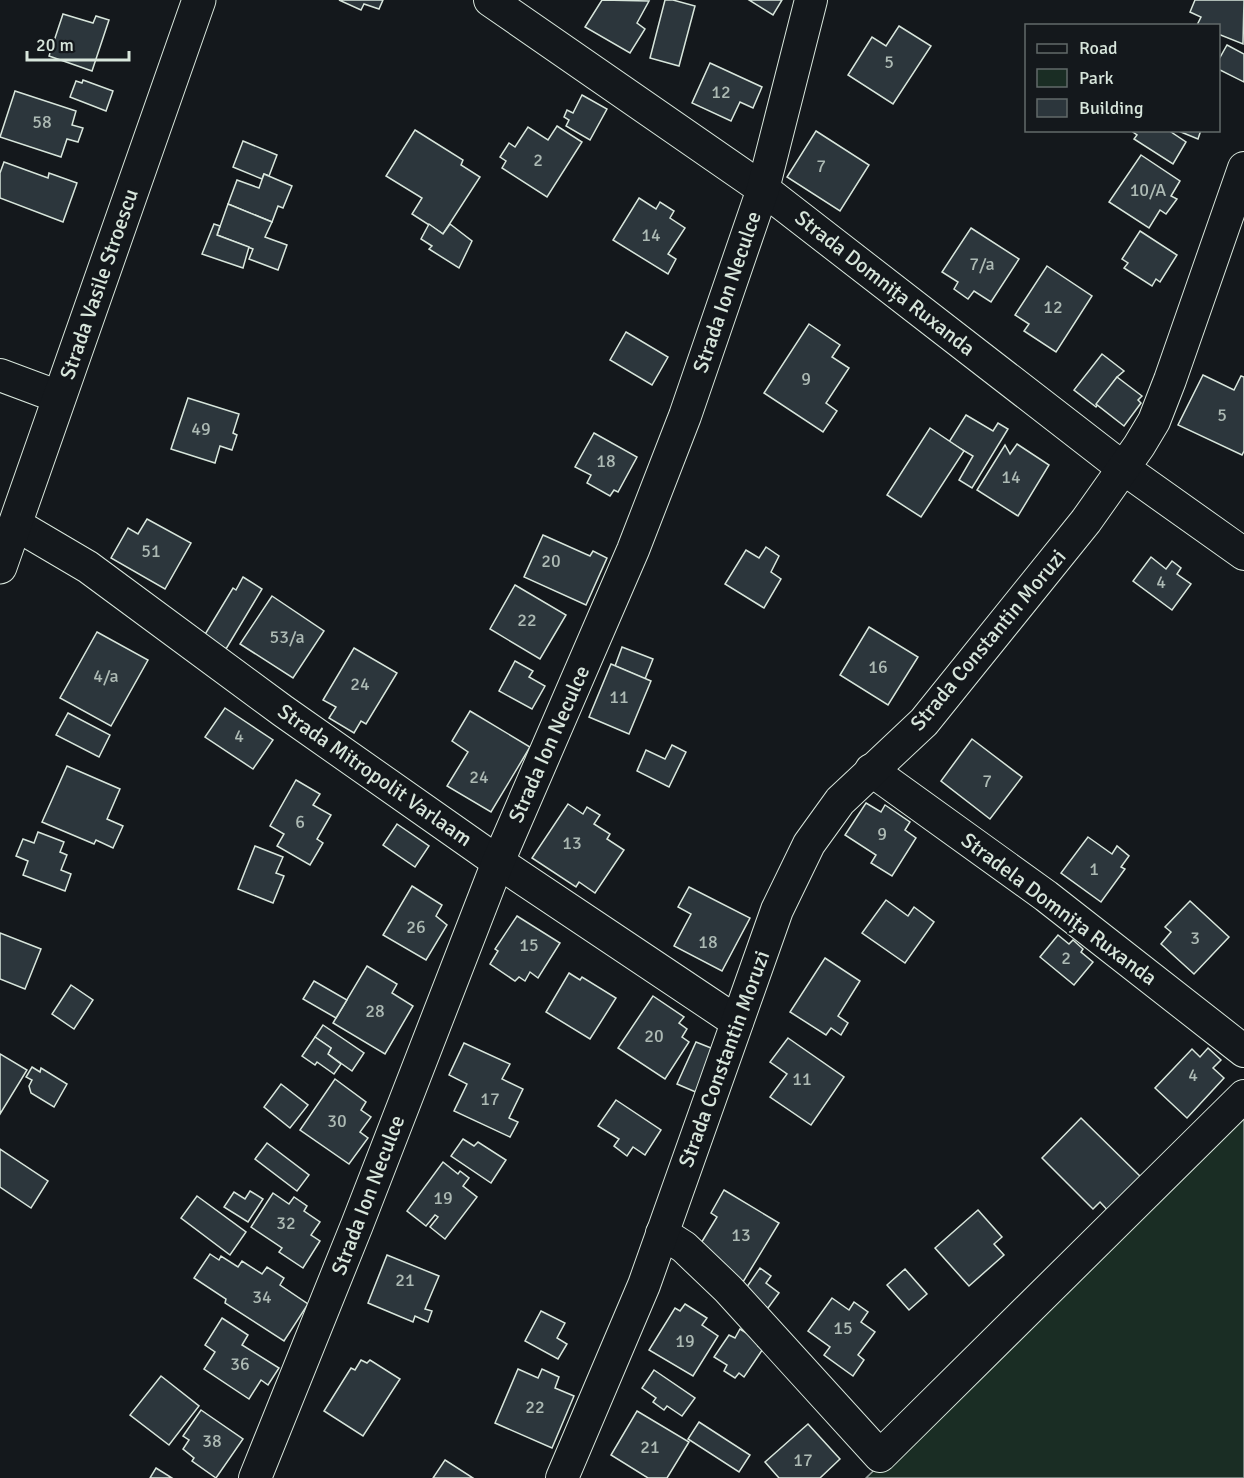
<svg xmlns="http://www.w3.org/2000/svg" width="1244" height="1478" viewBox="0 0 1244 1478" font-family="Signika,sans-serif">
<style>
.green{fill:#1a2d24;stroke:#939e99;stroke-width:1.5}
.building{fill:#2c363c;stroke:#d8e6dc;stroke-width:1.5}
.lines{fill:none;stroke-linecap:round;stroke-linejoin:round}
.minor-casing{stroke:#d8e6dc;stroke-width:34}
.secondary-casing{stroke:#d8e6dc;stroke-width:35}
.minor{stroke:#14181c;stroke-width:32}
.secondary{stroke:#14181c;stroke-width:33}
.labels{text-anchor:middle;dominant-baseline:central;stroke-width:4.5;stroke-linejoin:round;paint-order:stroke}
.number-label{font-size:18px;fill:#adbab4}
.street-label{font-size:21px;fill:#d8e6dc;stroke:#14181c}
</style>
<rect width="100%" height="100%" fill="#14181c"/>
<polygon class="green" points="1244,1112 1244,1478 866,1478"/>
<g class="building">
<polygon points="339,0 383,0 379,9 364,4 361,10"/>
<polygon points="602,0 649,1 637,23 645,29 630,53 585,27"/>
<polygon points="665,0 673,0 695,6 679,66 650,58"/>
<polygon points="749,0 782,0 773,15"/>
<polygon points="1195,0 1244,0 1243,44 1218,34 1218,26 1197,25 1201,17 1190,12"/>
<polygon points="63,14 93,23 96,16 109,20 92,71 49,56"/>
<polygon points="899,26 931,46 893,104 848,75 872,37 886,46"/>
<polygon points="1227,45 1244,54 1244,82 1218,69 1218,61"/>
<polygon points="710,63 762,87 753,108 740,102 731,121 692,103"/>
<polygon points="83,80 113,91 106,111 70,97 76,81 82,83"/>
<polygon points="15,91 76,111 72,125 83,128 78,142 67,139 61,157 0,137"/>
<polygon points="582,95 607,109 590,140 566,126 569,120 564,117 567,110 573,113"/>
<polygon points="557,126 582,142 547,197 502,168 506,161 500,157 509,143 515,147 528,127 548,140"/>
<polygon points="415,130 463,160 461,165 480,177 443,234 412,214 422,198 386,176"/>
<polygon points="1130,130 1168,130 1186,142 1173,164 1134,139 1137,135"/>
<polygon points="1176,130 1201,130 1198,139"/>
<polygon points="816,131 869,165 840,211 787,177"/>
<polygon points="243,141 277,155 269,176 264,174 262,179 233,167"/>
<polygon points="1141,155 1180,181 1171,196 1177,199 1166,214 1160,210 1149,228 1109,202"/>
<polygon points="4,162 48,178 49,173 77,183 63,222 0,198 0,173"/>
<polygon points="264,174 292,186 283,208 278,206 272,222 228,204 237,180 259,188"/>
<polygon points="639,198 656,209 660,202 674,211 670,218 685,228 668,254 676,259 668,274 613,240"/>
<polygon points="228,204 272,222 265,237 287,245 278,270 249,259 253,249 217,235"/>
<polygon points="214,224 220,226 217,235 249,247 243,268 202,254"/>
<polygon points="429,224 443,234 450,224 472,241 459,268 429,249 432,246 421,239"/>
<polygon points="971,228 1019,259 991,302 974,291 968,299 954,289 958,282 942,272"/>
<polygon points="1140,231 1177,255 1160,282 1156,279 1152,286 1124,268 1128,263 1122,259"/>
<polygon points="1047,266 1092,296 1056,352 1024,331 1029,324 1015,315"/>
<polygon points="809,324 840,345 832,357 849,368 826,403 837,411 823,432 764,393"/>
<polygon points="626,332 668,357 652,385 610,360"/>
<polygon points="1102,354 1124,371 1117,377 1096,407 1074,390"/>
<polygon points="1203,375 1234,390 1241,376 1244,377 1244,451 1242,455 1178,425"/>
<polygon points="1117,377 1142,396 1138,400 1141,403 1124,426 1096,404"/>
<polygon points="188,398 239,414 233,433 237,435 232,450 220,446 215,463 171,449"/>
<polygon points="966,415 993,431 998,423 1008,429 972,488 959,480 973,456 949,442"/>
<polygon points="930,428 964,451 921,517 887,495"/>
<polygon points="594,433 637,457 618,492 614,490 610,496 587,483 591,475 575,467"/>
<polygon points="1017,444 1049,465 1018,516 977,490 1005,445 1010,454"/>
<polygon points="147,519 191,543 165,589 111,558 128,528 138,534"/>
<polygon points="543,535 590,556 593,551 607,558 586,605 524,577"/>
<polygon points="766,547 779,556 771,572 781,579 764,608 725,584 746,550 759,558"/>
<polygon points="1151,557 1166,569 1172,561 1181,568 1177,574 1191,584 1172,610 1133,581"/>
<polygon points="243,577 262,589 226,649 204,636 233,588 236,590"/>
<polygon points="515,585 566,615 540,659 490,629"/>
<polygon points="272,596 324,631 293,678 240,644"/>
<polygon points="869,627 918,657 888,705 840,675"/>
<polygon points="97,632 148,660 111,726 60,698"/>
<polygon points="622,647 653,659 645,679 615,666"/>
<polygon points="354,648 397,673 366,724 361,721 354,733 329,718 336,707 323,700"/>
<polygon points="515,661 533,671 529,677 545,686 532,709 499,691"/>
<polygon points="611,664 651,681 629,734 589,717"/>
<polygon points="225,708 273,740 253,769 205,737"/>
<polygon points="470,711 530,747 491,812 447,786 468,752 452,741"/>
<polygon points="68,713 110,735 99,757 56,735"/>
<polygon points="972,739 1022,777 990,819 941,781"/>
<polygon points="672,745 686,752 669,787 637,771 646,750 665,759"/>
<polygon points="67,766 120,789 107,819 123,826 113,848 96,840 94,844 42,822"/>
<polygon points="296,780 320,794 313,805 331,815 317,839 323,843 310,865 277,846 284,834 270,826"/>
<polygon points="866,803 881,812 885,805 910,822 905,830 916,838 892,876 871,863 876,855 845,835"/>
<polygon points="568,804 583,814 587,807 600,815 594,824 610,834 607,839 624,850 595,893 579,882 576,887 532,858"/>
<polygon points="397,824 429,846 415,867 383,845"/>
<polygon points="38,832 64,842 60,852 67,855 61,870 71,874 65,891 23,875 28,861 16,856 23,839 34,843"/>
<polygon points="1088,837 1112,854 1117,846 1129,856 1121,867 1125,869 1101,902 1061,873"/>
<polygon points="255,846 283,857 276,873 284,876 273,903 238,889"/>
<polygon points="412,886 442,905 436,916 447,925 426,960 383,935"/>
<polygon points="689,887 750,918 722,971 674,946 691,914 678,907"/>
<polygon points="886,900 908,916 914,907 934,922 905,963 862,933"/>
<polygon points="1190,901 1229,937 1194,974 1161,944 1171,932 1165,927"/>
<polygon points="517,916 560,943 538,978 530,972 525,981 519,977 515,981 490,964 498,951 495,949"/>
<polygon points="0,933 41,949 25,989 0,979"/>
<polygon points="1058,935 1069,944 1073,940 1083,949 1081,952 1093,962 1074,985 1040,957"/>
<polygon points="825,958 860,981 838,1016 848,1023 841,1035 831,1028 826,1035 790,1012"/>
<polygon points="367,966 397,984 392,993 413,1006 385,1054 333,1023"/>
<polygon points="569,973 580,980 582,977 616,998 590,1039 546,1012"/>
<polygon points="314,981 347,1000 336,1018 303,999"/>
<polygon points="71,985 93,1000 74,1029 52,1014"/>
<polygon points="653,996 684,1017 679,1023 687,1029 682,1037 689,1042 665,1079 618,1048"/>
<polygon points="323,1025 364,1053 352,1071 328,1054 331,1048 315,1037"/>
<polygon points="315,1037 331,1048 328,1054 341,1064 334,1074 317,1062 315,1065 302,1056"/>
<polygon points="788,1038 844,1077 811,1125 770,1097 787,1074 770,1062"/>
<polygon points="696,1042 716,1050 698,1093 677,1084"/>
<polygon points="464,1043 510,1064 502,1079 523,1089 509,1118 518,1122 510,1137 454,1111 467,1084 449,1075"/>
<polygon points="1208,1048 1221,1060 1213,1068 1224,1078 1187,1118 1155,1088 1192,1049 1200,1057"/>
<polygon points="0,1054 27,1070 0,1114"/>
<polygon points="32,1067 40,1072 41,1068 67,1084 54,1107 31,1093 29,1086 32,1080 26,1077"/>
<polygon points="335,1079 366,1102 361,1110 371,1117 360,1132 368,1138 349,1164 300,1130"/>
<polygon points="281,1084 308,1105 290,1128 264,1107"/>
<polygon points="616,1100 661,1130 645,1155 633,1147 627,1156 614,1146 619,1139 598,1126"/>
<polygon points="1081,1118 1145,1181 1112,1215 1100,1202 1093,1209 1042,1158"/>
<polygon points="463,1139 474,1146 478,1142 506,1160 491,1183 451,1156"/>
<polygon points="267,1143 309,1175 297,1191 255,1159"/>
<polygon points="0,1149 48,1181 31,1208 0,1187"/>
<polygon points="443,1162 458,1174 460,1171 469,1178 463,1186 477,1197 445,1239 430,1227 438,1217 435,1215 426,1226 407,1211"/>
<polygon points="724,1190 779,1223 743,1282 695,1253 717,1217 711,1213"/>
<polygon points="250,1191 263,1199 248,1222 224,1207 234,1192 245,1199"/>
<polygon points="273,1193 289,1204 294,1197 307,1206 304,1211 320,1222 311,1235 320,1241 303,1268 279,1252 282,1248 251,1227"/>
<polygon points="197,1196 246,1232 230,1255 181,1218"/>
<polygon points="978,1210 1002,1237 994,1244 1004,1255 969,1286 935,1248"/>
<polygon points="210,1254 219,1260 221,1256 238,1267 242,1261 262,1274 267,1267 284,1278 280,1285 308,1304 284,1341 225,1303 226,1299 194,1278"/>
<polygon points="387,1255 439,1276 425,1309 432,1311 428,1322 415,1316 413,1322 368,1303"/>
<polygon points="760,1268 771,1276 766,1283 779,1293 768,1308 744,1291"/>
<polygon points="905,1269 927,1294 909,1310 887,1285"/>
<polygon points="832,1298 849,1310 854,1302 868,1312 861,1322 875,1332 858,1355 864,1360 853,1376 824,1355 830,1347 808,1331"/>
<polygon points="685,1304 707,1318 702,1325 718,1336 693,1376 649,1350 675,1308 680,1311"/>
<polygon points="541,1311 565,1323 557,1338 567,1344 558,1359 525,1341"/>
<polygon points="222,1318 248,1335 242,1345 279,1368 268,1385 261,1380 249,1399 204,1369 215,1352 205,1345"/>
<polygon points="740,1329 761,1342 758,1346 763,1349 744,1377 739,1373 735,1378 724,1371 727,1365 714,1357 729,1335 735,1338"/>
<polygon points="361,1360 367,1363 370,1360 400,1379 363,1436 324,1411 351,1368 355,1370"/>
<polygon points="518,1369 538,1378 542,1369 559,1377 555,1388 574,1396 552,1448 495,1423"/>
<polygon points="654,1370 695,1398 682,1416 667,1406 664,1410 653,1402 656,1398 642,1388"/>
<polygon points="161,1376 199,1406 169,1445 130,1415"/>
<polygon points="201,1410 243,1439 216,1478 192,1461 194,1458 183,1449 189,1440 183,1436"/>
<polygon points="637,1411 689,1442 667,1478 648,1478 611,1455"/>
<polygon points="699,1422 750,1455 739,1472 688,1439"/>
<polygon points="808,1424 840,1459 820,1478 779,1478 765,1462"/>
<polygon points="445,1460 473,1478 433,1478"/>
<polygon points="156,1468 172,1478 150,1478"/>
</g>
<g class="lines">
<g class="minor-casing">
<g id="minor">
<polyline points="490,0 763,189 1123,468 1244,554"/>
<polyline points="0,375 59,397"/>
<polyline points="15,524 88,567 283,711 498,862 737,1022"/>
<polyline points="871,770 1046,896 1244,1051"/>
<polyline points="662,1233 684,1247 728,1289 880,1456 1244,1096"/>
<polyline points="255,1478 357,1225 498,862 633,550 685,416 763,189 811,0"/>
<polyline points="562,1478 644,1285 777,910 809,844 840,801 924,722 1086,521 1139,446 1154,421 1170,380 1244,168"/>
</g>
</g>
<g class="secondary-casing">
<polyline id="secondary" points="0,567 199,0"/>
</g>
<use href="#minor" class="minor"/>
<use href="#secondary" class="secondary"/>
</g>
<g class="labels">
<g class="number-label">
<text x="889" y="62">5</text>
<text x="721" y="92">12</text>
<text x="42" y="122">58</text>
<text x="538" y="160">2</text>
<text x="821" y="166">7</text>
<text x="1148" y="190">10/A</text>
<text x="651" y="235">14</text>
<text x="982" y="264">7/a</text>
<text x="1053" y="307">12</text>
<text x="806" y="379">9</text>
<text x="1222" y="415">5</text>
<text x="201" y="429">49</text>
<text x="606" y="461">18</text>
<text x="1011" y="477">14</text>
<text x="151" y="551">51</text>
<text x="551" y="561">20</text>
<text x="1161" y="582">4</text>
<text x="527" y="620">22</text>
<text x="287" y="637">53/a</text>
<text x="878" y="667">16</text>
<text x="106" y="676">4/a</text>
<text x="360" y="684">24</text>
<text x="619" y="697">11</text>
<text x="239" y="736">4</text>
<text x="479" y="777">24</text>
<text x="987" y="781">7</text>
<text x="300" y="822">6</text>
<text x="882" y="834">9</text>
<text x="572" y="843">13</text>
<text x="1094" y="869">1</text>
<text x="416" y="927">26</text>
<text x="1195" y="938">3</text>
<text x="708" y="942">18</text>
<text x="529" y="945">15</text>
<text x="1066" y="958">2</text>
<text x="375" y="1011">28</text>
<text x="654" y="1036">20</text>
<text x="1193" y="1075">4</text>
<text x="802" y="1079">11</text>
<text x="490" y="1099">17</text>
<text x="337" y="1121">30</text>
<text x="443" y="1198">19</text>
<text x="286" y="1223">32</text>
<text x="741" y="1235">13</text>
<text x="405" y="1280">21</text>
<text x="262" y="1297">34</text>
<text x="843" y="1328">15</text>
<text x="685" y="1341">19</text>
<text x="240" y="1364">36</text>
<text x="535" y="1407">22</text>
<text x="212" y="1441">38</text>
<text x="650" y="1447">21</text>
<text x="803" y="1460">17</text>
</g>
<g class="street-label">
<text transform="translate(885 283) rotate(38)">Strada Domnița Ruxanda</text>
<text transform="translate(99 284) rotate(-71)">Strada Vasile Stroescu</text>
<text transform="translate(727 292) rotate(-71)">Strada Ion Neculce</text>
<text transform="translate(988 640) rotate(-50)">Strada Constantin Moruzi</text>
<text transform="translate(549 744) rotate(-66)">Strada Ion Neculce</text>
<text transform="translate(375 775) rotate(35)">Strada Mitropolit Varlaam</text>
<text transform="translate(1059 909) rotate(37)">Stradela Domnița Ruxanda</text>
<text transform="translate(724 1059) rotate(-70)">Strada Constantin Moruzi</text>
<text transform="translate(368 1195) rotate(-69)">Strada Ion Neculce</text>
</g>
</g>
<rect x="1025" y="24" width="195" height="108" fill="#14181c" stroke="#626a69" stroke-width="1.5"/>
<rect x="1037" y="44" width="30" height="9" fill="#14181c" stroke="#626a69" stroke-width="1.5"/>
<text x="1079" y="54" font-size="18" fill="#d8e6dc">Road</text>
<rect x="1037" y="69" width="30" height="18" fill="#1a2d24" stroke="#626a69" stroke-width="1.5"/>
<text x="1079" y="84" font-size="18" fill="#d8e6dc">Park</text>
<rect x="1037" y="99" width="30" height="18" fill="#2c363c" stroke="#626a69" stroke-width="1.5"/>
<text x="1079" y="114" font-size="18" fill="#d8e6dc">Building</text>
<path d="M27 51v9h102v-9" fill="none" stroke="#d8e6dc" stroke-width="3"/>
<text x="36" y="51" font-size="18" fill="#d8e6dc" stroke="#14181c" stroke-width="4.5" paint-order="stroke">20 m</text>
</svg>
